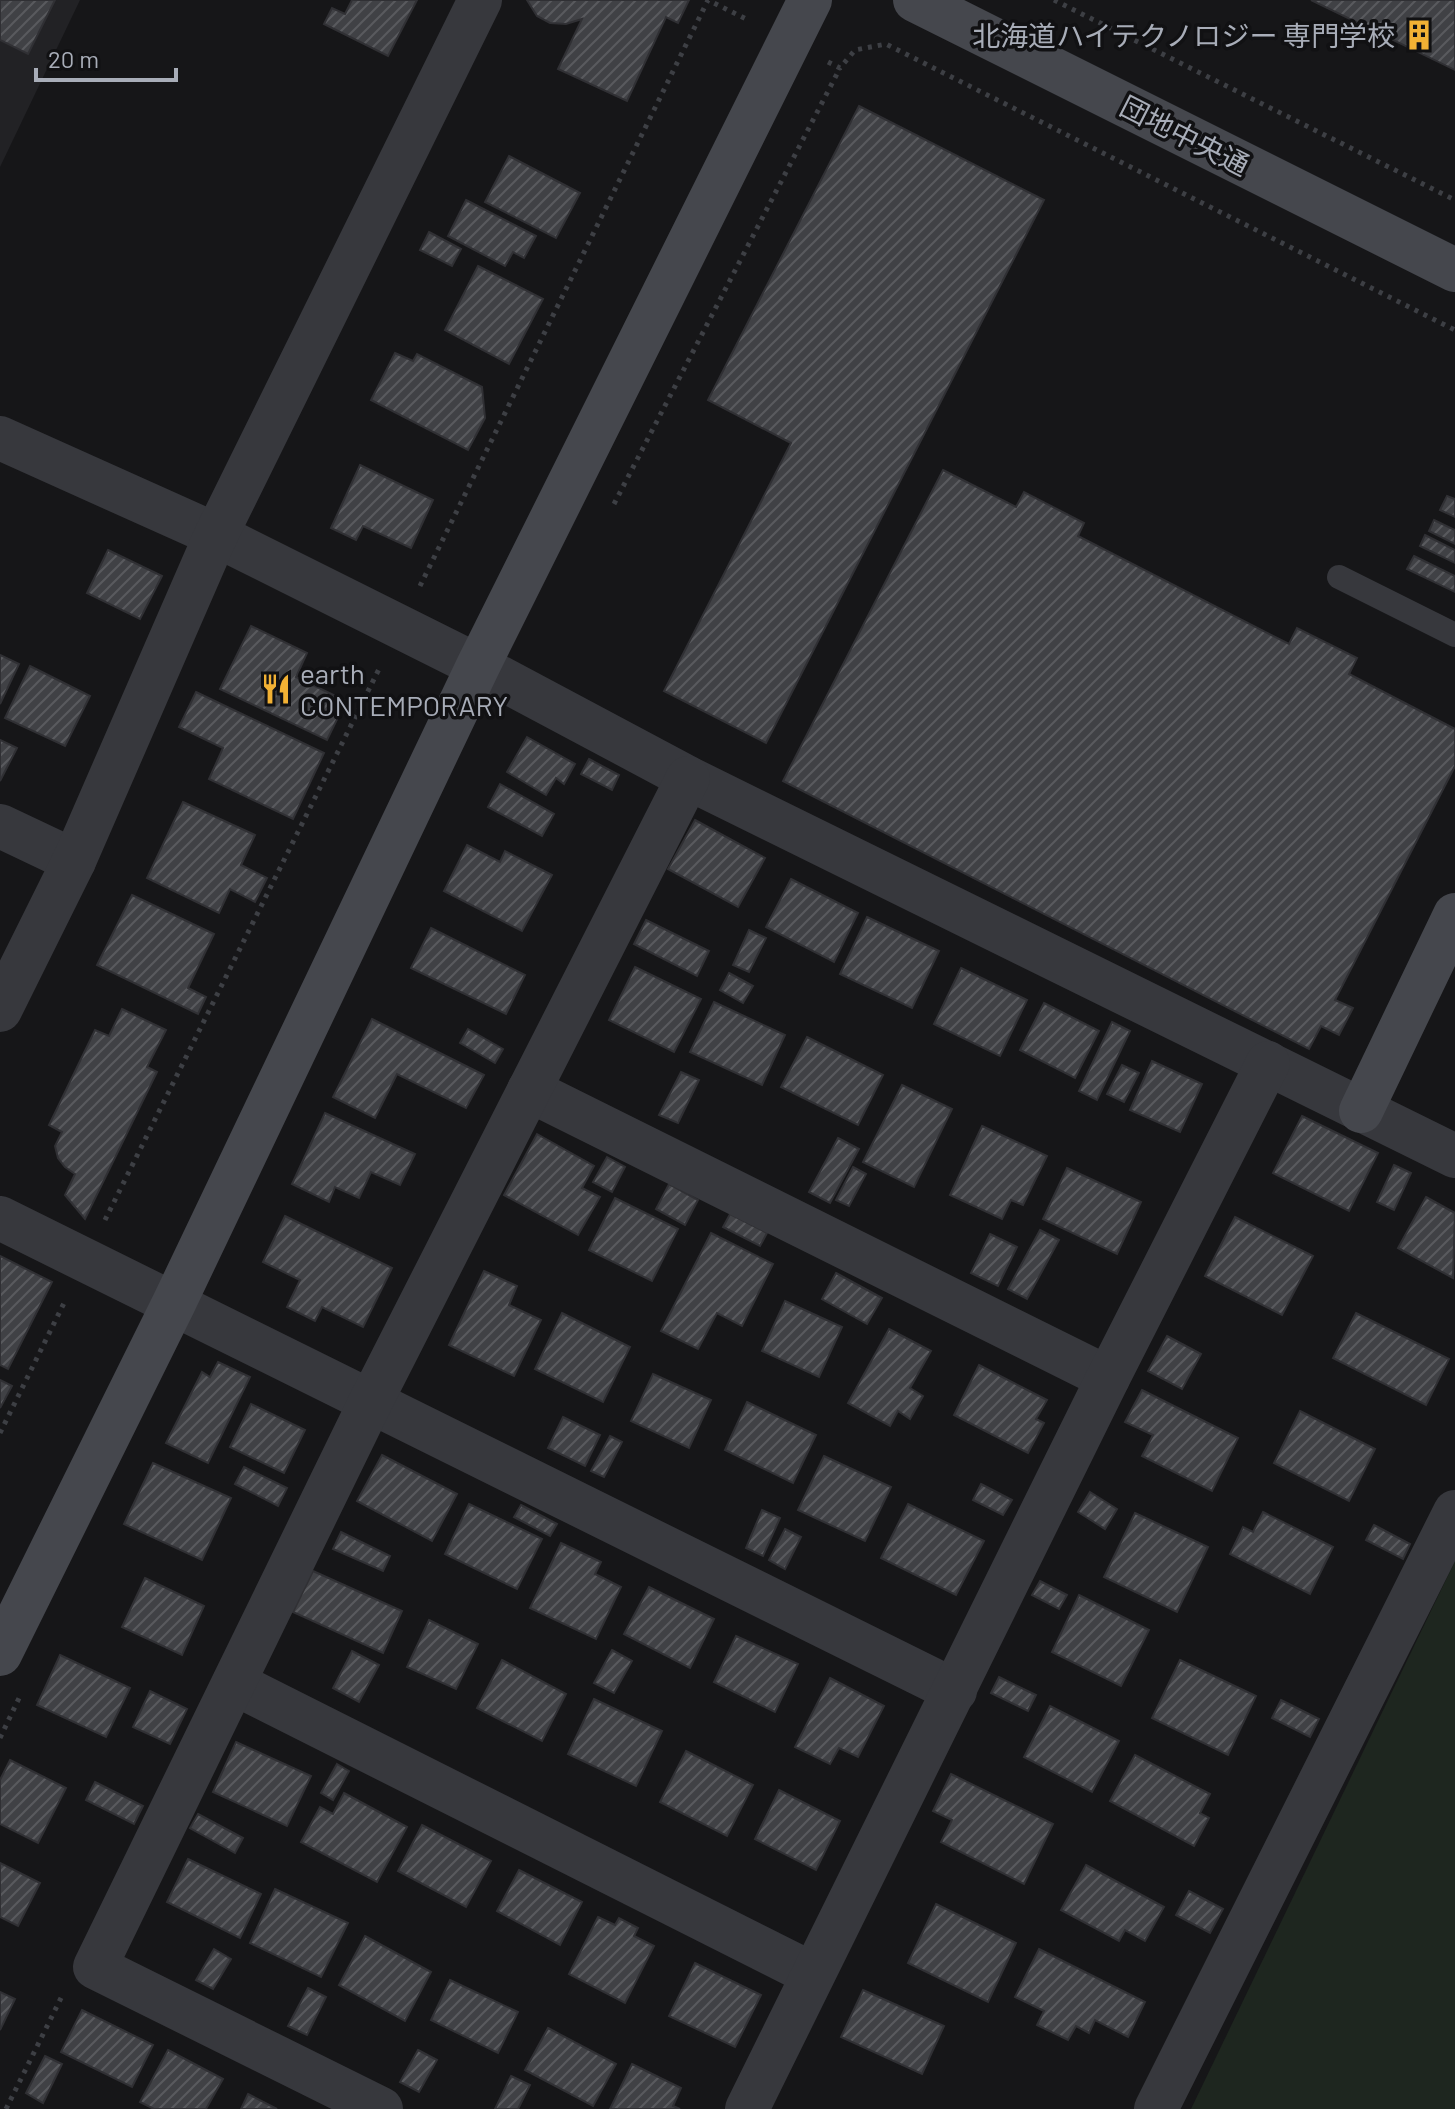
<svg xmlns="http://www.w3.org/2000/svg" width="1455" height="2109" viewBox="0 0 1455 2109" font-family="Barlow,'Noto Sans JP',sans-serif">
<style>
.built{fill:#222225}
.green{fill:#1e261f}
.building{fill:url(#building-hatch);stroke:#303034;stroke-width:2}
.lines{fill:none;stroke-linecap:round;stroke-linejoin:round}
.path{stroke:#3d3f44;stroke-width:5;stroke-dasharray:4 6;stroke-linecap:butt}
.lane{stroke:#37383d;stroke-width:24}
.street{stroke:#37383d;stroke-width:44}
.secondary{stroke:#45474d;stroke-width:44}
.labels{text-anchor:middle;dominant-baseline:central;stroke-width:7;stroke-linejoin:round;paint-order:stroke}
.poi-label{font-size:28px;fill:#a8adb8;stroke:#111113;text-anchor:end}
.street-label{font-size:28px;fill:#a8adb8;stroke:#111113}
</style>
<defs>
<pattern id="building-hatch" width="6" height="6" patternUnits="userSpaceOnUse" patternTransform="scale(2)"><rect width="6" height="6" fill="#404145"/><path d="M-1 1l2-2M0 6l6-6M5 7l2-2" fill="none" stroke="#595a5e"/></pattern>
</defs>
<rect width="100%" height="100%" fill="#161618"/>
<polygon class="built" points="0,0 80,0 0,167"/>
<polygon class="green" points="1455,1561 1455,2109 1191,2109"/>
<g class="building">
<polygon points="0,0 55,0 28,54 0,40"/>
<polygon points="352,0 417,0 388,56 324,24 332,8 345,14"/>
<polygon points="527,0 689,0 678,23 666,17 627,101 558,69 582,19 566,24 550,23 537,16"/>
<polygon points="1311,0 1455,0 1455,70"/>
<polygon points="859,106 1044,200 766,743 664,691 791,443 708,400"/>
<polygon points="509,156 580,193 556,238 485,202"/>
<polygon points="466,200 536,236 524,258 513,252 505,266 448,236"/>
<polygon points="429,232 461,249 452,266 420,250"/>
<polygon points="478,266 543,299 509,364 445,330"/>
<polygon points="395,353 413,361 417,354 482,387 485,418 468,450 371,400"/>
<polygon points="360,465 433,500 411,548 363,526 356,540 331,528"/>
<polygon points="943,470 1016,507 1024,492 1084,523 1078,536 1289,644 1297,628 1357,658 1349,674 1455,729 1455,766 1335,1000 1353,1008 1339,1035 1321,1026 1309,1049 783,781"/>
<polygon points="1447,496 1455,499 1455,517 1440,510"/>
<polygon points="1434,520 1455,530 1455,544 1429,531"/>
<polygon points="1425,535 1455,550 1455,563 1420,546"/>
<polygon points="108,550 162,576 140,619 87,593"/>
<polygon points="1414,556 1455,576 1455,592 1407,569"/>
<polygon points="251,626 307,653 296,677 346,701 327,740 220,689"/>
<polygon points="0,655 19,664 0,704"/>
<polygon points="30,666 90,696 65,746 5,718"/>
<polygon points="196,692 324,753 293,819 209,779 223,748 179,727"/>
<polygon points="527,737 575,764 564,784 556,778 546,795 507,772"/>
<polygon points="0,740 17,748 0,781"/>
<polygon points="589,759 619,775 612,790 581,774"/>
<polygon points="500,784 554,814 542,836 488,807"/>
<polygon points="183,802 255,835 241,865 267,878 255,902 230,889 219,913 147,878"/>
<polygon points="695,820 765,858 738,907 668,869"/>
<polygon points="467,845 500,862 505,851 552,875 522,931 444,891"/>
<polygon points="791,879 858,913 834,962 766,927"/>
<polygon points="132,895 214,934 188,988 206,997 198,1014 97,965"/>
<polygon points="867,917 939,951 912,1008 840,974"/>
<polygon points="646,920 709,951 697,976 634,944"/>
<polygon points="431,928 525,975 506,1014 411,968"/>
<polygon points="749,930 766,938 749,972 733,965"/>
<polygon points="635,967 701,999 674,1052 609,1020"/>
<polygon points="961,968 1027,1000 1000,1056 934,1024"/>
<polygon points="729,973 753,986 743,1003 720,990"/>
<polygon points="714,1002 785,1035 762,1085 690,1052"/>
<polygon points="1044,1003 1099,1031 1075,1078 1020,1050"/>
<polygon points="122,1009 166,1030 147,1067 157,1072 85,1219 65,1195 75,1174 65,1167 58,1158 55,1146 62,1132 49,1125 95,1030 109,1036"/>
<polygon points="372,1019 484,1075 466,1108 397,1074 375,1118 333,1097"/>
<polygon points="1112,1022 1130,1031 1097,1100 1079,1091"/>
<polygon points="468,1029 503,1049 495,1063 460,1043"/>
<polygon points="807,1037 883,1075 858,1125 781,1087"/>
<polygon points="1152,1061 1202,1084 1180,1132 1130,1110"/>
<polygon points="1122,1065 1139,1073 1124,1102 1107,1094"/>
<polygon points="681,1072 699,1080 678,1123 659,1115"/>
<polygon points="902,1085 952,1109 914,1187 863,1162"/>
<polygon points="325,1113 415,1154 400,1185 371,1172 359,1198 335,1187 329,1202 292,1184"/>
<polygon points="1302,1116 1378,1153 1349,1211 1273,1173"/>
<polygon points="982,1126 1047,1156 1023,1205 1011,1200 1002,1219 950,1195"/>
<polygon points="537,1134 594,1166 582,1188 600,1197 578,1235 504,1195"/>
<polygon points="838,1138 859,1149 830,1203 809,1192"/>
<polygon points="607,1157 625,1167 612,1192 593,1182"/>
<polygon points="1394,1165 1411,1173 1394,1210 1377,1202"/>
<polygon points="853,1167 866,1174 849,1206 836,1200"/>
<polygon points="1067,1168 1141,1202 1117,1254 1043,1219"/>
<polygon points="669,1184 698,1200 685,1225 656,1209"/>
<polygon points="1426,1197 1455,1213 1453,1278 1398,1248"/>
<polygon points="615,1198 678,1229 652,1281 589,1250"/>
<polygon points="730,1214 767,1233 760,1246 723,1227"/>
<polygon points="285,1216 392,1268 363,1327 322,1307 315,1321 287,1307 300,1280 263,1262"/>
<polygon points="1235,1217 1313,1256 1282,1315 1205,1276"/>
<polygon points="1040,1230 1059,1240 1027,1299 1008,1289"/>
<polygon points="711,1233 773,1264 742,1326 717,1313 698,1349 661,1331"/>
<polygon points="990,1234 1017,1247 998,1286 971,1273"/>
<polygon points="0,1256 52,1282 8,1369 0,1365"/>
<polygon points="484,1271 517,1286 509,1305 541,1320 514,1376 449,1345"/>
<polygon points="836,1273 882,1298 867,1324 822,1299"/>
<polygon points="785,1301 842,1327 819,1377 762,1351"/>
<polygon points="562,1313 630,1347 603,1402 535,1369"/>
<polygon points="1356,1313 1449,1359 1426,1405 1333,1358"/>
<polygon points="889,1329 931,1351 910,1388 923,1396 910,1419 898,1411 890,1426 848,1403"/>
<polygon points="1167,1336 1201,1354 1182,1389 1148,1371"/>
<polygon points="218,1362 250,1377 208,1463 166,1443 202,1372 210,1377"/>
<polygon points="979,1365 1047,1400 1036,1419 1044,1423 1028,1453 954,1415"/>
<polygon points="653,1374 711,1400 689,1448 631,1421"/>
<polygon points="0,1380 12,1386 0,1408"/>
<polygon points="1142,1390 1238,1438 1212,1491 1142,1456 1153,1435 1125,1422"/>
<polygon points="747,1402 816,1435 793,1483 725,1450"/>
<polygon points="251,1404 305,1430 284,1473 230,1447"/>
<polygon points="1300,1411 1375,1449 1349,1501 1274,1463"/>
<polygon points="563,1417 600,1435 585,1466 548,1448"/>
<polygon points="610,1436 622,1442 604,1477 591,1471"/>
<polygon points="382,1455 457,1494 432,1541 357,1501"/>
<polygon points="824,1456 891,1487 865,1541 798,1510"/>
<polygon points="153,1463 231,1498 202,1560 124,1524"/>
<polygon points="244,1467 287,1488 278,1506 235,1484"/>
<polygon points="981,1484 1012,1500 1003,1515 973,1500"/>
<polygon points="1090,1492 1117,1509 1105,1529 1078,1512"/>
<polygon points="469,1504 542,1539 517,1589 445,1554"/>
<polygon points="908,1504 984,1541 956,1595 881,1558"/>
<polygon points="521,1505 557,1524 550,1536 514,1517"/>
<polygon points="762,1510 780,1518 763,1556 746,1548"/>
<polygon points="1263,1512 1333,1547 1310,1594 1230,1554 1243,1527 1253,1532"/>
<polygon points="1135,1513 1208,1547 1177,1612 1104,1577"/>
<polygon points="1374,1525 1410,1544 1403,1559 1366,1540"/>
<polygon points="785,1529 801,1537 785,1569 769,1560"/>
<polygon points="341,1532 390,1556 383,1571 333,1549"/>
<polygon points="561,1543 601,1562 595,1574 621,1587 596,1639 530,1608"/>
<polygon points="313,1571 402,1611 383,1653 293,1612"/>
<polygon points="145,1578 204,1606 182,1655 122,1627"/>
<polygon points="1040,1581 1067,1595 1059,1609 1032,1595"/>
<polygon points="649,1587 714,1619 690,1668 624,1634"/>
<polygon points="1079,1595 1149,1630 1121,1686 1052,1652"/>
<polygon points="429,1620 478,1644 456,1689 407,1667"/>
<polygon points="736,1636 798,1664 775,1712 714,1682"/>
<polygon points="612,1650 632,1661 614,1693 594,1683"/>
<polygon points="352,1651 379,1665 359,1702 333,1688"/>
<polygon points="60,1655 130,1688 106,1737 37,1705"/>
<polygon points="502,1660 566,1694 542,1741 477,1708"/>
<polygon points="1180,1660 1256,1696 1228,1755 1152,1718"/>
<polygon points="999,1677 1036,1695 1028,1711 991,1693"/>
<polygon points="830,1678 884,1706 858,1757 839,1748 830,1764 795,1747"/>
<polygon points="150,1691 187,1709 170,1744 133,1727"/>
<polygon points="594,1699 662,1731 636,1786 568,1754"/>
<polygon points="1281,1700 1319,1719 1310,1737 1272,1718"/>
<polygon points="1050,1706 1119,1741 1092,1792 1024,1757"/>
<polygon points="236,1742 311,1776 287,1826 213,1792"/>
<polygon points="686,1751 753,1785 727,1836 660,1802"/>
<polygon points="1135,1755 1210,1794 1200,1813 1209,1818 1194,1846 1110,1801"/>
<polygon points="10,1760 66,1788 38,1843 0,1824 0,1780"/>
<polygon points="337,1764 349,1771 333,1800 321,1793"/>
<polygon points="951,1774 1053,1824 1024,1884 941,1842 952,1820 933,1811"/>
<polygon points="95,1782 143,1806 134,1824 86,1800"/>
<polygon points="779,1790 840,1821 816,1870 755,1839"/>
<polygon points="344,1793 407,1827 377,1882 301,1842 320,1807 333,1814"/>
<polygon points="198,1814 243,1838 235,1853 190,1828"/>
<polygon points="422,1825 491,1861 466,1907 398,1871"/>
<polygon points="188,1859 261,1894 240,1938 167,1902"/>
<polygon points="0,1863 40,1883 18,1926 0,1917"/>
<polygon points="1086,1865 1164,1907 1145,1941 1125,1930 1119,1941 1061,1910"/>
<polygon points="519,1870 582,1902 560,1945 497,1911"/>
<polygon points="275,1889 348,1923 321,1977 250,1943"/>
<polygon points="1189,1891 1223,1909 1210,1933 1176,1915"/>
<polygon points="936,1904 1016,1943 988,2002 908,1963"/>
<polygon points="598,1917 615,1925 619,1918 638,1928 634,1936 654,1946 625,2003 569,1974"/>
<polygon points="365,1936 431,1972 405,2021 339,1985"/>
<polygon points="214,1949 231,1959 213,1989 196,1980"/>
<polygon points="1039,1949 1145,2002 1128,2037 1095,2020 1089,2033 1076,2026 1068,2040 1037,2025 1044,2011 1015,1997"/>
<polygon points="695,1963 761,1995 735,2047 669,2016"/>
<polygon points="450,1980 518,2012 498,2053 431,2020"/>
<polygon points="308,1988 326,1997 307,2035 288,2026"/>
<polygon points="863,1990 944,2026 922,2074 841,2037"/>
<polygon points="0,1992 15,1999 0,2030"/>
<polygon points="82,2010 153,2045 132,2087 61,2052"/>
<polygon points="548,2028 616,2064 593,2106 525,2070"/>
<polygon points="168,2050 223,2079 206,2109 154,2109 140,2102"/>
<polygon points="418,2050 437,2060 419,2092 400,2082"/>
<polygon points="45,2056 62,2064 43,2103 26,2093"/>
<polygon points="632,2064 681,2088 673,2106 680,2109 610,2109"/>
<polygon points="511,2076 530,2085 518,2109 495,2109"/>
<polygon points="248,2094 277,2109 241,2109"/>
</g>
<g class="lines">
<g class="path">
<polyline points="1054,0 1455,200"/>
<polyline points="828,62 840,68 855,50 886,44 1455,330"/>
<polyline points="614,504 840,68"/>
<polyline points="420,586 708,0 748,20"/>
<polyline points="105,1220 380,667"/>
<polyline points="0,1433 65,1301"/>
<polyline points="0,1738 21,1694"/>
<polyline points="6,2109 62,1996"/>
</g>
<polyline class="lane" points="1339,577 1455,635"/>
<g class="street">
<polyline points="0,438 216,535 478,666 688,778 1455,1156"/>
<polyline points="0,826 74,861"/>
<polyline points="0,1010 74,861 216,535 480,0"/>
<polyline points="529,1090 1108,1378"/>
<polyline points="0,1218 955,1691"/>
<polyline points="234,1683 812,1974"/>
<polyline points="381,2109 95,1967 371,1401 688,778"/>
<polyline points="747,2109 1108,1378 1268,1063"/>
<polyline points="1156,2109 1455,1512"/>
</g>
<g class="secondary">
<polyline points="915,0 1455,270"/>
<polyline points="1361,1111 1455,915"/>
<polyline points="0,1654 174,1303 478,666 810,0"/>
</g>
</g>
<defs>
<g id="building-bare" transform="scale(2.4)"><path d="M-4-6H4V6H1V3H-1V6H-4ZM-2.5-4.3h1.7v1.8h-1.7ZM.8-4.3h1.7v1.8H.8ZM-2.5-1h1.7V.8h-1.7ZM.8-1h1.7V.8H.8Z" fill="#f2b134" stroke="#111113" stroke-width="2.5" paint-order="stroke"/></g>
<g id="restaurant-bare" transform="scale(2.4)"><path d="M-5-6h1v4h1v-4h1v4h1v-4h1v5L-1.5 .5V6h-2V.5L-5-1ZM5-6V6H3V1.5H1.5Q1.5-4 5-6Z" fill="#f2b134" stroke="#111113" stroke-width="2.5" paint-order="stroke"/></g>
</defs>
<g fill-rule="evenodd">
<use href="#building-bare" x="1419" y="35"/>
<use href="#restaurant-bare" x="276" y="689"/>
</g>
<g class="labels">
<g class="poi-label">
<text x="1395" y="35">北海道ハイテクノロジー 専門学校</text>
<text x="300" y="673" text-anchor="start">earth<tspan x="300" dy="32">CONTEMPORARY</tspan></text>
</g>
<g class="street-label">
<text transform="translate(1185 135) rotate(27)">団地中央通</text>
</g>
</g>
<path d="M36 68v12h140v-12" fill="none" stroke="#a8adb8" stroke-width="4"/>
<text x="48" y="68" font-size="24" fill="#a8adb8" stroke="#111113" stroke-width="6" paint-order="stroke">20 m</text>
</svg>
